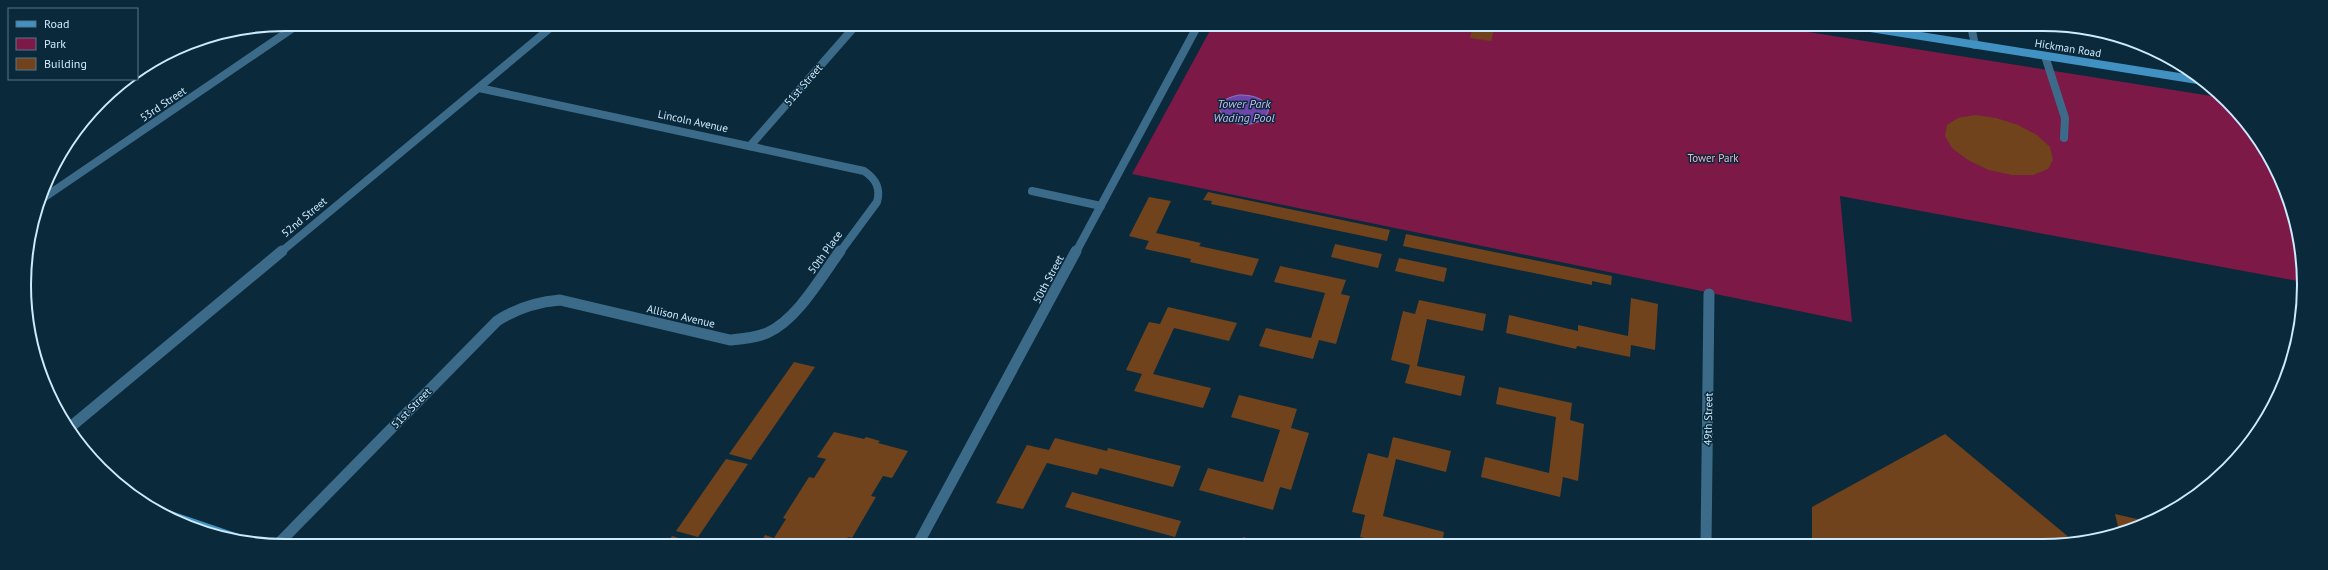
<svg xmlns="http://www.w3.org/2000/svg" width="2328" height="570" viewBox="0 0 2328 570" font-family="'PT Sans',sans-serif">
<style>
.green{fill:#7d1947}
.water{fill:#6d46ac;stroke:#8a77c5}
.building{fill:#70431c}
.lines{fill:none;stroke-linecap:round;stroke-linejoin:round}
.lane{stroke:#3c6b89;stroke-width:8}
.street-far1{stroke:#3c6b89;stroke-width:8}
.street{stroke:#3c6b89;stroke-width:11}
.secondary-far1{stroke:#4192c2;stroke-width:8}
.secondary{stroke:#4192c2;stroke-width:11}
.labels{text-anchor:middle;dominant-baseline:central;stroke-width:3;stroke-linejoin:round;paint-order:stroke}
.street-label{font-size:11px;fill:#cdeafe;stroke:#0a293b}
.park-label{font-size:11px;fill:#f1b4c7;stroke:#0a293b}
.water-label{font-size:12px;font-style:italic;fill:#c8b8ed;stroke:#0a293b}
.rim{fill:none;stroke:#cdeafe;stroke-width:2}
</style>
<rect width="100%" height="100%" fill="#0a293b"/>
<path class="green" d="M1213,25L1770,26L2224,98C2232,107 2241,116 2249,125C2282,164 2305,231 2303,282L1840,196L1852,322L1132,174Z"/>
<path class="water" d="M1239,95C1251,95 1263,97 1269,108C1266,131 1222,129 1219,107C1223,99 1230,97 1239,95Z"/>
<g class="building">
<polygon points="1473,26 1495,26 1491,41 1470,38"/>
<polygon points="1975,115 1996,118 2018,125 2037,135 2050,147 2053,160 2048,169 2033,175 2012,175 1989,170 1968,160 1952,148 1945,136 1947,125 1958,118"/>
<polygon points="1208,192 1390,230 1387,241 1211,204 1212,201 1203,200"/>
<polygon points="1149,197 1171,201 1156,233 1201,243 1199,246 1259,259 1252,276 1190,262 1191,259 1145,249 1149,241 1129,236"/>
<polygon points="1406,234 1612,276 1611,285 1592,281 1592,285 1403,246"/>
<polygon points="1335,244 1382,254 1378,268 1331,257"/>
<polygon points="1399,258 1447,268 1444,282 1395,271"/>
<polygon points="1280,266 1346,280 1341,294 1350,296 1336,344 1319,340 1313,359 1259,346 1266,328 1311,338 1325,293 1274,282"/>
<polygon points="1631,298 1658,304 1655,350 1631,345 1630,357 1577,346 1576,349 1506,333 1509,315 1578,331 1578,325 1628,336"/>
<polygon points="1419,300 1486,314 1483,331 1427,319 1417,366 1465,376 1461,396 1405,383 1410,365 1391,360 1403,311 1415,314"/>
<polygon points="1168,307 1237,323 1229,341 1174,328 1153,374 1211,388 1203,408 1134,391 1142,374 1126,370 1149,322 1160,324"/>
<polygon points="794,362 815,367 751,460 729,454"/>
<polygon points="1499,387 1572,403 1570,420 1584,424 1578,481 1563,477 1560,497 1481,477 1485,457 1549,473 1556,417 1496,404"/>
<polygon points="1239,395 1297,409 1291,428 1309,433 1291,490 1280,487 1273,510 1199,490 1208,468 1263,482 1280,430 1231,417"/>
<polygon points="834,432 864,439 866,437 880,441 878,443 908,451 892,478 883,476 871,496 876,497 852,538 848,537 844,544 760,544 765,535 774,538 786,519 783,518 809,477 814,478 826,459 817,457"/>
<polygon points="1945,434 2077,544 1812,544 1812,507"/>
<polygon points="1393,437 1451,451 1446,472 1396,459 1383,516 1444,532 1442,544 1387,544 1360,537 1365,515 1352,512 1368,453 1388,458"/>
<polygon points="1055,438 1107,451 1108,448 1181,466 1173,487 1100,468 1097,475 1047,463 1023,509 996,503 1027,445 1049,450"/>
<polygon points="726,459 748,464 698,537 676,531"/>
<polygon points="1072,492 1181,521 1175,537 1065,507"/>
<polygon points="2115,514 2150,522 2119,531"/>
<polygon points="672,536 697,543 697,544 666,544"/>
<polygon points="1243,537 1267,543 1267,544 1241,544"/>
<polygon points="984,538 1001,543 1001,544 981,544"/>
</g>
<g class="lines">
<g class="lane">
<polyline points="2045,56 2065,118 2064,138"/>
<polyline points="1032,191 1101,206"/>
</g>
<g class="street-far1">
<polyline points="1971,26 1975,45"/>
<path d="M479,88L864,171C876,179 881,188 877,202L840,252"/>
<polyline points="750,146 856,25"/>
<polyline points="39,201 299,24"/>
<polyline points="281,252 555,24"/>
<polyline points="1076,252 1198,25"/>
</g>
<g class="street">
<polyline points="68,429 282,251"/>
<path d="M278,544L497,321C517,308 536,302 560,300L730,340C742,339 755,338 767,333C797,320 821,277 840,251"/>
<polyline points="918,544 1076,251"/>
<polyline points="1706,544 1709,294"/>
</g>
<polyline class="secondary-far1" points="1858,26 2204,81"/>
<polyline class="secondary" points="160,513 251,544"/>
</g>
<g class="labels">
<g class="street-label">
<text transform="translate(2068 48) rotate(9)">Hickman Road</text>
<text transform="translate(803 85) rotate(-49)">51st Street</text>
<text transform="translate(163 104) rotate(-34)">53rd Street</text>
<text transform="translate(693 121) rotate(12)">Lincoln Avenue</text>
<text transform="translate(304 217) rotate(-40)">52nd Street</text>
<text transform="translate(825 252) rotate(-54)">50th Place</text>
<text transform="translate(1048 279) rotate(-62)">50th Street</text>
<text transform="translate(681 316) rotate(13)">Allison Avenue</text>
<text transform="translate(411 408) rotate(-46)">51st Street</text>
<text transform="translate(1708 419) rotate(-89)">49th Street</text>
</g>
<g class="park-label">
<text x="1713" y="158">Tower Park</text>
</g>
<g class="water-label">
<text x="1244" y="103">Tower Park<tspan x="1244" dy="14">Wading Pool</tspan></text>
</g>
</g>
<path d="M0 0H2328V570H0ZM285 31H2043A254 254 0 0 1 2297 285V285A254 254 0 0 1 2043 539H285A254 254 0 0 1 31 285V285A254 254 0 0 1 285 31Z" fill="#0a293b" fill-rule="evenodd"/>
<path class="rim" d="M285 31H2043A254 254 0 0 1 2297 285V285A254 254 0 0 1 2043 539H285A254 254 0 0 1 31 285V285A254 254 0 0 1 285 31Z"/>
<rect x="8" y="8" width="130" height="72" fill="#0a293b" stroke="#587689"/>
<rect x="16" y="21" width="20" height="6" fill="#4192c2" stroke="#587689"/>
<text x="44" y="28" font-size="12" fill="#cdeafe">Road</text>
<rect x="16" y="38" width="20" height="12" fill="#7d1947" stroke="#587689"/>
<text x="44" y="48" font-size="12" fill="#cdeafe">Park</text>
<rect x="16" y="58" width="20" height="12" fill="#70431c" stroke="#587689"/>
<text x="44" y="68" font-size="12" fill="#cdeafe">Building</text>
</svg>
